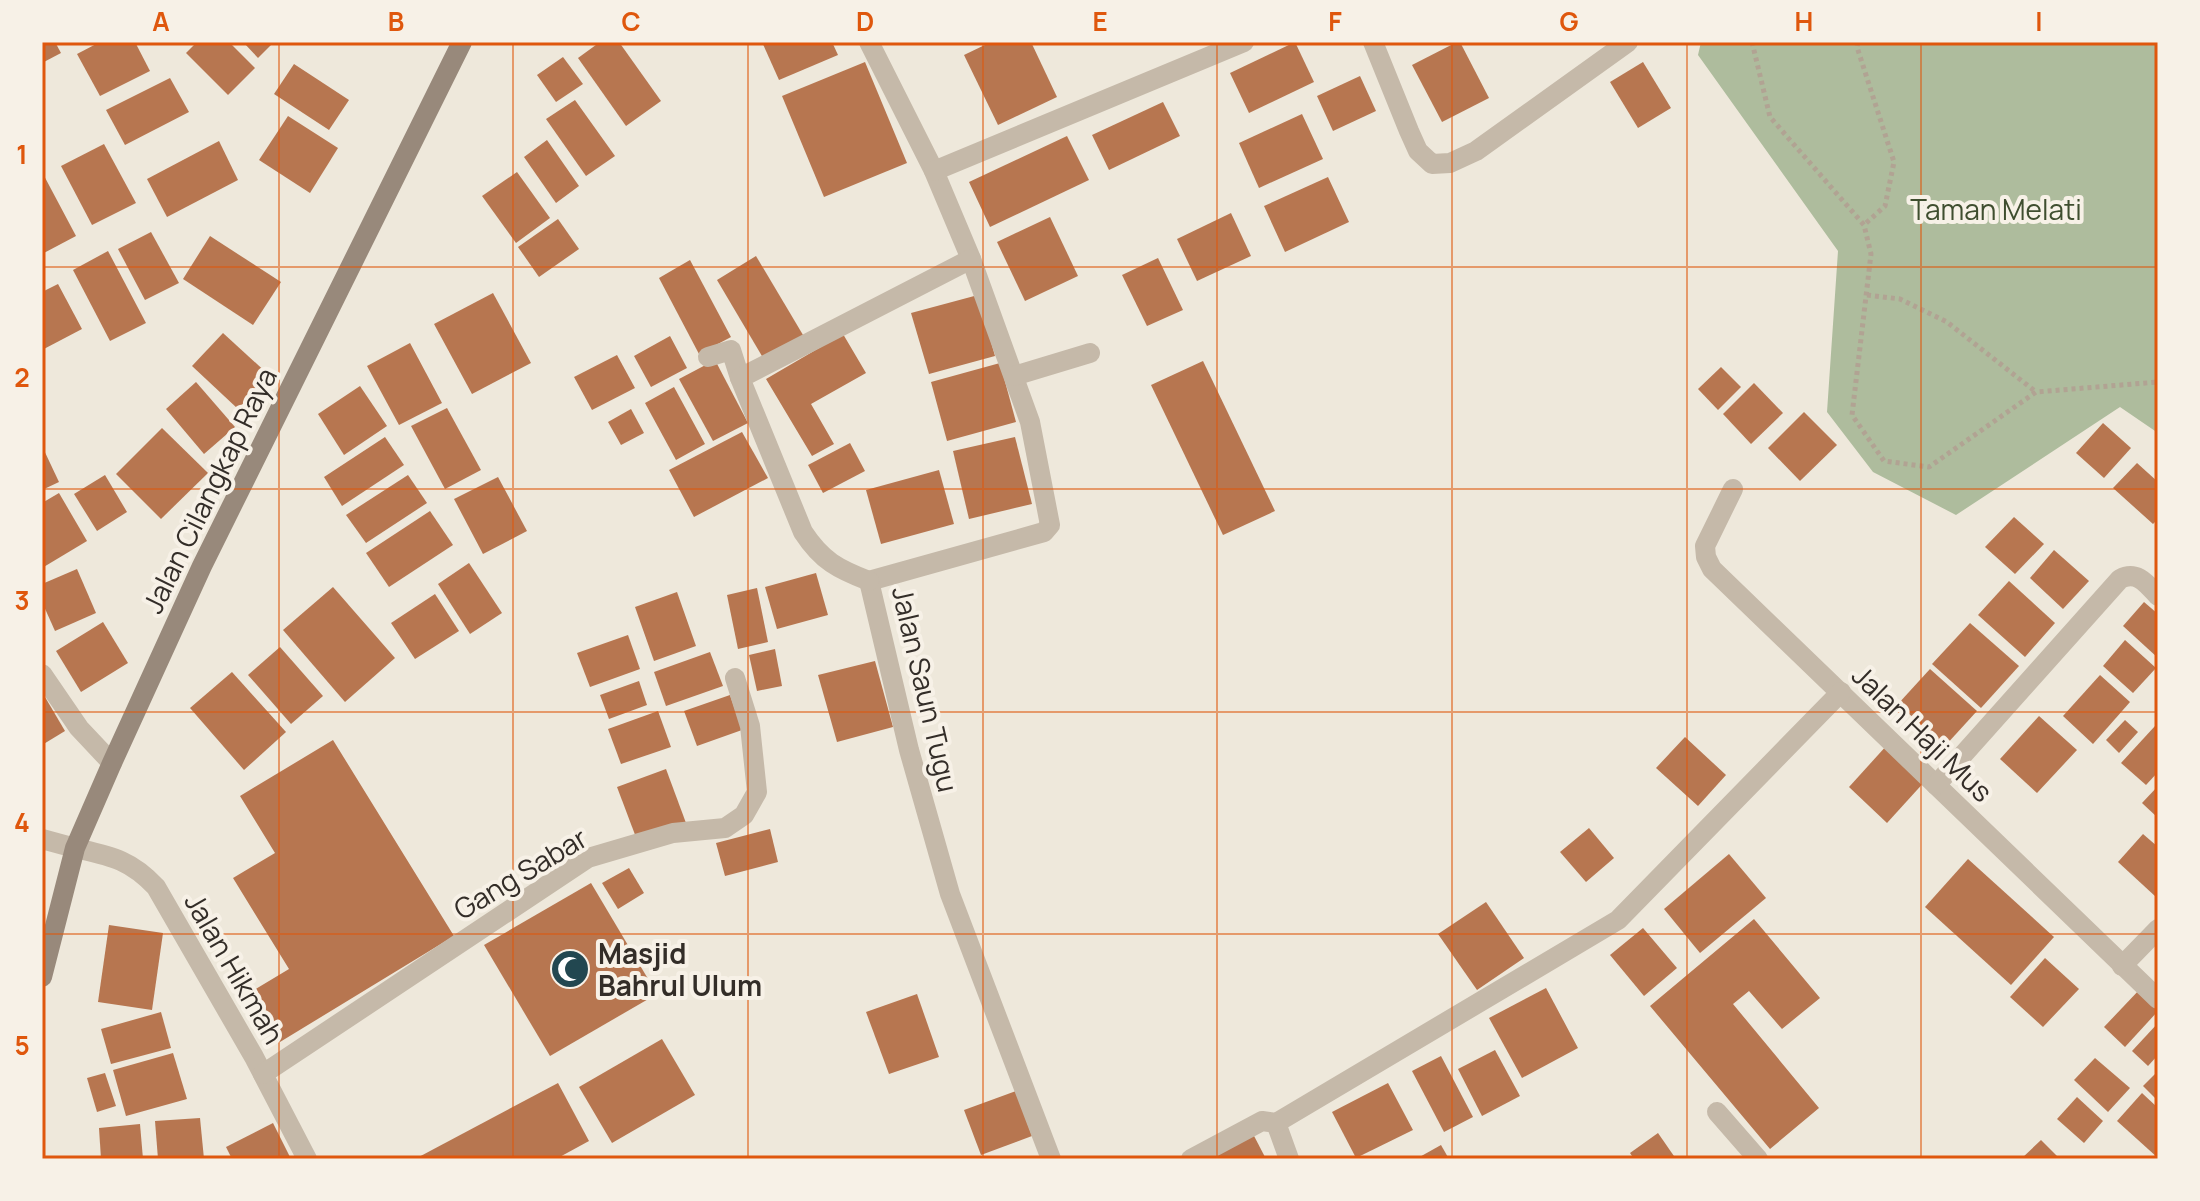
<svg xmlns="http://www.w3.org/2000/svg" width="2200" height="1201" viewBox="0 0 2200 1201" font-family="Manrope,sans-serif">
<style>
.green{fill:#aebc9d}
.building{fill:#b77650}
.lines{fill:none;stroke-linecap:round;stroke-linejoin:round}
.path{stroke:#b1a393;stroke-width:5;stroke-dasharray:4 4;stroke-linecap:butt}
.lane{stroke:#c5b9a9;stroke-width:20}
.street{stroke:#c5b9a9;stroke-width:20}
.secondary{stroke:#98897b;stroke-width:20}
.grid{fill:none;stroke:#df570d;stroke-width:2;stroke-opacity:0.55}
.labels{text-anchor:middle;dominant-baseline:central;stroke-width:8;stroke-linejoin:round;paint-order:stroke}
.park-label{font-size:28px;fill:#3f4e2f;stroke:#f7f1e7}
.street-label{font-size:28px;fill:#332d28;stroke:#f7f1e7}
.poi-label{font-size:28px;font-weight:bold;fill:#332d28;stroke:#f7f1e7;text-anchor:start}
.neatline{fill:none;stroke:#df570d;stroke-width:3}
.grid-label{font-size:26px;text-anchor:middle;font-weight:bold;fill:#df570d}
</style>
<rect width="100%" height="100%" fill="#eee8db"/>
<polygon class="green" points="1701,42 2158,42 2158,433 2120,407 1956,515 1873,472 1827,412 1838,251 1698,55"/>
<g class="building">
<polygon points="42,42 55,42 61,53 42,63"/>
<polygon points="100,42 135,42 150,71 100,96 77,54"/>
<polygon points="197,42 229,42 255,68 228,95 186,53"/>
<polygon points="243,42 274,42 258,58"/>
<polygon points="600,42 619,42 661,101 626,126 578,58"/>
<polygon points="762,42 832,42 838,55 779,80"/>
<polygon points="991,42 1031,42 1057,97 998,125 964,55"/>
<polygon points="1295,42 1314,82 1249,113 1230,73"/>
<polygon points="1457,42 1460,42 1489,98 1442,122 1412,65"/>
<polygon points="563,57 583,84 556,102 537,75"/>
<polygon points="865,62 907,163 824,197 782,96"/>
<polygon points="1643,62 1671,108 1638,128 1610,82"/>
<polygon points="294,64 349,100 329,130 274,94"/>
<polygon points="1360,76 1376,111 1333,131 1317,96"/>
<polygon points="170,78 189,112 125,145 106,110"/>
<polygon points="575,100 615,156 586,176 546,119"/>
<polygon points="1163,102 1180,136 1109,170 1092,135"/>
<polygon points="1302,114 1323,159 1259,188 1239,143"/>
<polygon points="288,116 338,148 310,193 259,160"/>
<polygon points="1067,136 1089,180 990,227 969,182"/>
<polygon points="547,140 579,186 556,203 524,157"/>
<polygon points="219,141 238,180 167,217 147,179"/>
<polygon points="104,144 136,203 92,225 61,166"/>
<polygon points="42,172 76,236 42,254"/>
<polygon points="517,172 550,218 516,243 482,196"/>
<polygon points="1328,177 1349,222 1285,252 1264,206"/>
<polygon points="1231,213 1251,256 1197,281 1177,239"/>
<polygon points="1050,217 1078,276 1025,301 997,242"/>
<polygon points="558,219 579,249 539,277 518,247"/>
<polygon points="151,232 179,283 145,300 118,249"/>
<polygon points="210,236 281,282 253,325 183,279"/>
<polygon points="108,251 146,323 110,341 73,270"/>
<polygon points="756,256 806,340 766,363 717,280"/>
<polygon points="1158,258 1183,310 1147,326 1122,275"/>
<polygon points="690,260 731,337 699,354 659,278"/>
<polygon points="58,284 82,329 42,350 42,292"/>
<polygon points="493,293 531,363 472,394 434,324"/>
<polygon points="978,295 995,356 929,374 911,313"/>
<polygon points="223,333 269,375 238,409 192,366"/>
<polygon points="843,334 866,373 811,404 834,444 812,456 766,379"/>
<polygon points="670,336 687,368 651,387 634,356"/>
<polygon points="410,343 442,403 399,425 367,366"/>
<polygon points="617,355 635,388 592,410 574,377"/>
<polygon points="715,360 748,423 713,441 679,379"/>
<polygon points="1203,361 1275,511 1223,535 1151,385"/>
<polygon points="1000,363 1016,422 947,441 931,382"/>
<polygon points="1721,367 1741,387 1718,410 1698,389"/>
<polygon points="196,382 235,427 204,454 166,409"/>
<polygon points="1754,383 1783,413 1751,444 1723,414"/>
<polygon points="360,386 387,426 344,455 318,414"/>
<polygon points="674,387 705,444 676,460 645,403"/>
<polygon points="447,408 481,470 445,489 411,426"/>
<polygon points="631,409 644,433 621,445 608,422"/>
<polygon points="1804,412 1837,445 1800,481 1768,448"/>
<polygon points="2103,423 2131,448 2104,478 2076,453"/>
<polygon points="162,428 208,473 161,519 116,474"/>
<polygon points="742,432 768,478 694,517 669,470"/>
<polygon points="385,437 404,465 342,506 324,477"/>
<polygon points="1015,437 1032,504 969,519 953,451"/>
<polygon points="850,443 865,471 823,493 808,465"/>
<polygon points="42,446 59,482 42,490"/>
<polygon points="2137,463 2158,482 2158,519 2153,524 2113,488"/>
<polygon points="939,470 954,524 881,544 866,490"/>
<polygon points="105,475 127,512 97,531 74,494"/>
<polygon points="408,475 427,503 366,543 346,515"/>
<polygon points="498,477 527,531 483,554 454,499"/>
<polygon points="59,493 87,541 42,568 42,503"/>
<polygon points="430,511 453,545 389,587 366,553"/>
<polygon points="2014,517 2044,544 2015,574 1985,547"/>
<polygon points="2054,550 2089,581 2063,609 2030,578"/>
<polygon points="469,563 502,613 470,634 438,584"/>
<polygon points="77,569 96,613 55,631 42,602 42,584"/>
<polygon points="816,573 828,615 777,629 765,587"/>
<polygon points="2009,581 2055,623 2025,657 1978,615"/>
<polygon points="333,587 395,658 345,702 283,630"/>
<polygon points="757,588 768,642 738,649 727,595"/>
<polygon points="677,592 696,646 654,661 635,607"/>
<polygon points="435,594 459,631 415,659 391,623"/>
<polygon points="2144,602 2158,614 2158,658 2123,626"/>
<polygon points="103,622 128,663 81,692 56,651"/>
<polygon points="1970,623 2019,666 1981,708 1932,664"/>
<polygon points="628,635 640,669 590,687 577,653"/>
<polygon points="2125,640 2156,668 2133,693 2103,666"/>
<polygon points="280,647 323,696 291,724 248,675"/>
<polygon points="775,649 782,686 757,691 749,655"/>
<polygon points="710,652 723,686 666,706 654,672"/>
<polygon points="875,661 893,727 837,742 818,675"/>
<polygon points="1930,669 1977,711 1945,746 1898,704"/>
<polygon points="232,672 286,732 244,770 190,708"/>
<polygon points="2100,675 2130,702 2093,744 2063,716"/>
<polygon points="639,681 647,705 609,719 600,695"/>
<polygon points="730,695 742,730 697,746 684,711"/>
<polygon points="45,697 65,731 42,745 42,698"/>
<polygon points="658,711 671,747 621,764 608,729"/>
<polygon points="2039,716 2077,750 2037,793 2000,759"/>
<polygon points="2125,720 2138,732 2119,753 2106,740"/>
<polygon points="2155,726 2158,728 2158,772 2146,785 2121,763"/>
<polygon points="1685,737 1726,775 1698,806 1656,768"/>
<polygon points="333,740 454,936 280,1042 249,993 289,969 233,878 275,853 240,796"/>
<polygon points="1888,744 1927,779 1887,823 1849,787"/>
<polygon points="666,769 686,823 637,840 617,787"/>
<polygon points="2158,786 2158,818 2142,803"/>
<polygon points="1589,828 1614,858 1586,882 1560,852"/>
<polygon points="770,829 778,862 725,876 716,843"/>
<polygon points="2143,834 2158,847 2158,894 2156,897 2118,862"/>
<polygon points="1729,854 1766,898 1700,953 1664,909"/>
<polygon points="1968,859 2054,937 2011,985 1925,907"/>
<polygon points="629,868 644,893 618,909 602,883"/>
<polygon points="591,883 657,994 550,1056 484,945"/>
<polygon points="1486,902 1524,958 1477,990 1438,934"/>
<polygon points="1754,919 1820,998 1782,1029 1749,991 1733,1004 1819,1108 1770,1149 1650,1006"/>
<polygon points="109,925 163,933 152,1010 98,1002"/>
<polygon points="1643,928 1677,968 1644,996 1610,955"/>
<polygon points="2045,958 2079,989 2043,1027 2010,997"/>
<polygon points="1546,988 1578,1048 1522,1078 1489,1018"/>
<polygon points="2141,988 2158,1004 2158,1011 2125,1047 2104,1027"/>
<polygon points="917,994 939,1057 889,1074 866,1012"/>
<polygon points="161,1012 171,1048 111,1064 101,1029"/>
<polygon points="2158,1023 2158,1055 2148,1066 2132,1051"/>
<polygon points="662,1039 695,1095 612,1143 579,1087"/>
<polygon points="1495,1050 1520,1096 1482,1116 1458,1069"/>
<polygon points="173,1053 187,1099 126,1116 113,1070"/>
<polygon points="1441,1056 1473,1117 1444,1132 1412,1071"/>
<polygon points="2095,1058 2130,1088 2108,1112 2074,1080"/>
<polygon points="2158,1071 2158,1101 2143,1086"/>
<polygon points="105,1073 116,1106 97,1112 87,1078"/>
<polygon points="558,1083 589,1141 556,1159 415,1159"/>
<polygon points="1388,1083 1413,1130 1356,1158 1332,1112"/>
<polygon points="1016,1091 1032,1136 981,1155 964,1110"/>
<polygon points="2142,1093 2158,1108 2158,1158 2117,1121"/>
<polygon points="2077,1097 2103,1121 2084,1143 2057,1119"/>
<polygon points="200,1118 204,1159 158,1159 155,1121"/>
<polygon points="273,1123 291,1159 232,1159 226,1147"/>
<polygon points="140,1124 143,1159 101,1159 99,1128"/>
<polygon points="1252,1132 1266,1159 1200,1159"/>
<polygon points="1658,1133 1676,1159 1634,1159 1630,1153"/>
<polygon points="2041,1140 2060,1159 2021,1159"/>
<polygon points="1441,1145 1449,1159 1416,1159"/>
</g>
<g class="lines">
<g class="path">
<polyline points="1752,42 1770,117 1864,225 1871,254 1852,415 1884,461 1929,467 2036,392 2158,382"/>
<polyline points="1858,42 1857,47 1894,162 1885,206 1864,225"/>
<polyline points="1867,295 1900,299 1947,322 2036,392"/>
</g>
<polyline class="lane" points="42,839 75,848"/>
<g class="street">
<polyline points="869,42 934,171 971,259 1030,422 1050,525 1044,532 869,581"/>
<polyline points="1373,42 1409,131 1418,151 1432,164 1450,163 1476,151 1628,42"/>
<polyline points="934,171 1244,42"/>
<polyline points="708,357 731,350 740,378"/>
<polyline points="1014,376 1090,353"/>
<polyline points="1733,489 1705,546 1706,557 1712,569 2158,999"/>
<polyline points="869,581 909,750 950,894 1051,1159"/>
<path d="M869,581C838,569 822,561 803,532L740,378L971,259"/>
<polyline points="42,674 79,728 112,763"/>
<path d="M1936,785L2120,579C2137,570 2147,584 2158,596"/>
<path d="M75,848C110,856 130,859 156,887L254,1057L307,1159"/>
<polyline points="2122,966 2158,929"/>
<polyline points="263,1074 588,858 673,833 725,828 744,815 757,792 750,726 735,678"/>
<polyline points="1717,1112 1758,1159"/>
<polyline points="1276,1123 1289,1159"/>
<polyline points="1191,1159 1262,1121 1276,1123 1618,920 1841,692"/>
</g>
<polyline class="secondary" points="42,977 75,848 112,763 202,566 462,42"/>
</g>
<path class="grid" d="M279,42V1159M513,42V1159M748,42V1159M983,42V1159M1217,42V1159M1452,42V1159M1687,42V1159M1921,42V1159M42,267H2158M42,489H2158M42,712H2158M42,934H2158"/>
<defs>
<g id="mosque-disc" transform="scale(2)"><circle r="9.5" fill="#224750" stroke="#f7f1e7"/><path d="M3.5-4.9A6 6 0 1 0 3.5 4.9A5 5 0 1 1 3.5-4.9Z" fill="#fff"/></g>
</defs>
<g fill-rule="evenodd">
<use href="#mosque-disc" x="570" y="969"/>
</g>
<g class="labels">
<g class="park-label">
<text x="1996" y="209">Taman Melati</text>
</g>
<g class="street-label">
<text transform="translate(209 490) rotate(-64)">Jalan Cilangkap Raya</text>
<text transform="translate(926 689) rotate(77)">Jalan Saun Tugu</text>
<text transform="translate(1923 733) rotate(44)">Jalan Haji Mus</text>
<text transform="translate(520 873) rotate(-31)">Gang Sabar</text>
<text transform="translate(235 968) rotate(60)">Jalan Hikmah</text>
</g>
<g class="poi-label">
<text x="598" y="953">Masjid<tspan x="598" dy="32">Bahrul Ulum</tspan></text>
</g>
</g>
<rect width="2200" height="1201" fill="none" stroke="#f7f1e7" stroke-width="88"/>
<rect x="44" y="44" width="2112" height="1113" class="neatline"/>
<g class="grid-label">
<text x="161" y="31">A</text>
<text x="396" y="31">B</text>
<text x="631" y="31">C</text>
<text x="865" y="31">D</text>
<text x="1100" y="31">E</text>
<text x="1335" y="31">F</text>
<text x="1569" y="31">G</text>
<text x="1804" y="31">H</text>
<text x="2039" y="31">I</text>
<text x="22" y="164">1</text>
<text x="22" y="387">2</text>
<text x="22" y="610">3</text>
<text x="22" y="832">4</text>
<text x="22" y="1055">5</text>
</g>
</svg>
